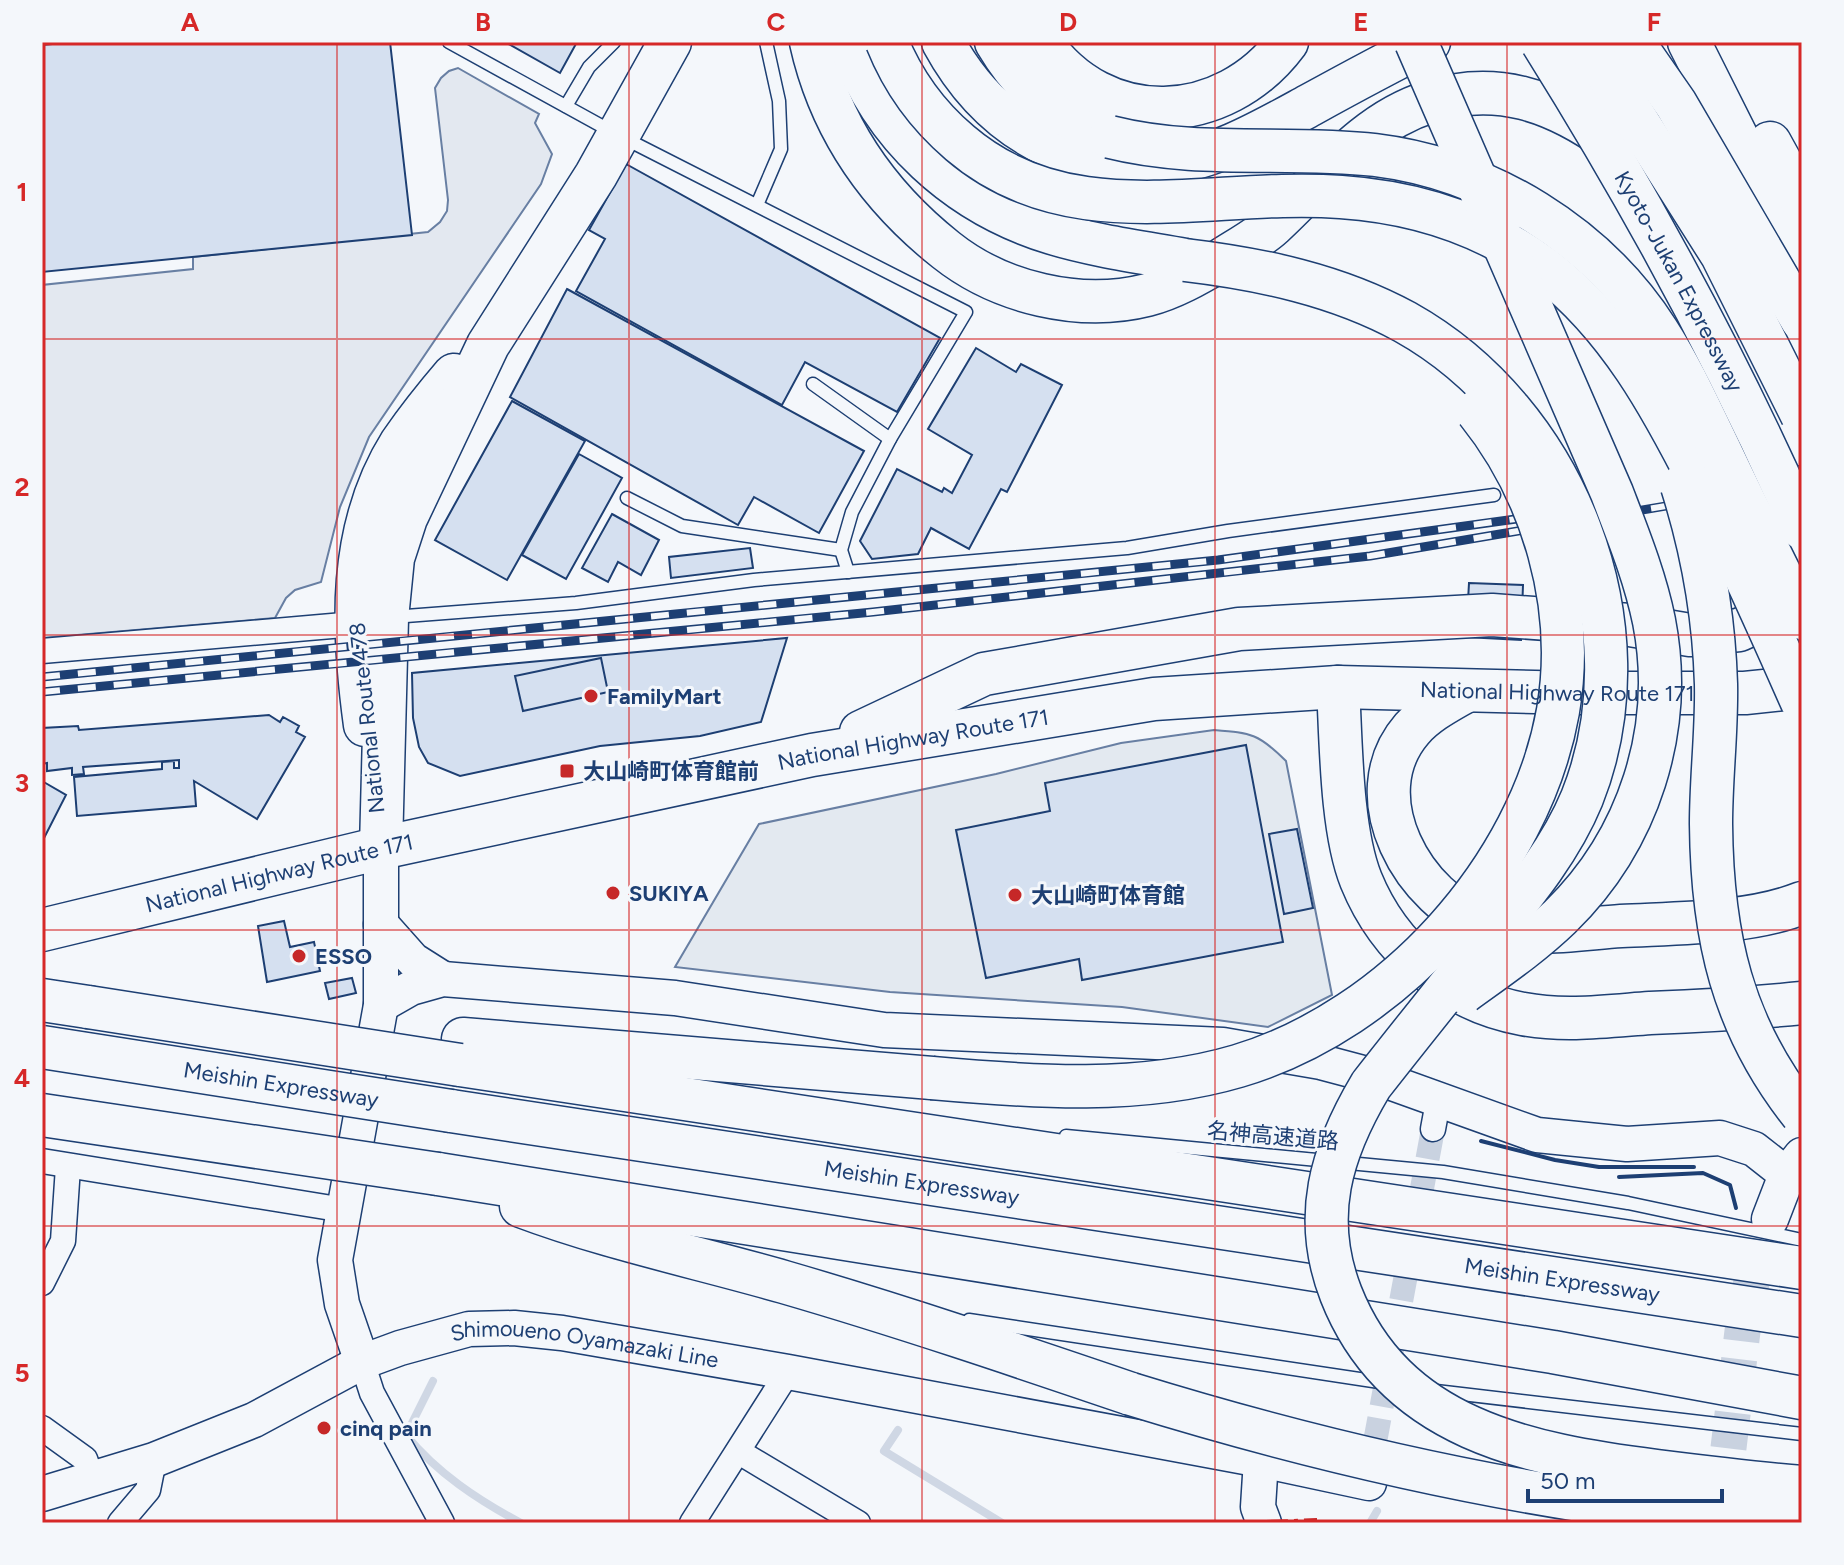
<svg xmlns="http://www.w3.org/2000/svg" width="1844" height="1565" viewBox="0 0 1844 1565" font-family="Figtree,'Noto Sans JP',sans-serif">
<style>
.green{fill:#e3e9f0;stroke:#687fa3;stroke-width:2}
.parking{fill:#e3e8f0;stroke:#687fa3;stroke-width:2}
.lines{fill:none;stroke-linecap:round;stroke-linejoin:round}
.stream{stroke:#cfd7e4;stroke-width:8}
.building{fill:#d5e0f0;stroke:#1d3f73;stroke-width:2}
.street-tunnel{stroke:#c9d2e0;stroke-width:24;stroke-dasharray:24 12;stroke-linecap:butt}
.primary-tunnel{stroke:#c9d2e0;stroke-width:36;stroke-dasharray:36 18;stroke-linecap:butt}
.lane-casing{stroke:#1d3f73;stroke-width:15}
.street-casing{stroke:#1d3f73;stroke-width:27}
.secondary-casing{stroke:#1d3f73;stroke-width:37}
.primary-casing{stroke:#1d3f73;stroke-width:39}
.highway-casing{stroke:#1d3f73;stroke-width:45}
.lane{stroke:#f4f7fb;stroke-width:12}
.street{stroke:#f4f7fb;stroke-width:24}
.secondary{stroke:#f4f7fb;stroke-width:34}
.primary{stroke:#f4f7fb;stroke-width:36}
.highway{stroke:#f4f7fb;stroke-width:42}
.rail-casing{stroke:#1d3f73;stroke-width:9}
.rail{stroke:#f4f7fb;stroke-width:6;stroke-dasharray:18;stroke-linecap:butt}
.highway-bridge-casing{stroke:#1d3f73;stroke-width:45;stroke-linecap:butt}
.highway-bridge{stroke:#f4f7fb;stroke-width:42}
.wall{stroke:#1d3f73;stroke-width:4}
.power{stroke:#c62828;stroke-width:2;stroke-dasharray:28 6 4 6;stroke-linecap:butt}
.grid{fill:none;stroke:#d62828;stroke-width:2;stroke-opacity:0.55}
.poi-dot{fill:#c62828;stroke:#f4f7fb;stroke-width:3}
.labels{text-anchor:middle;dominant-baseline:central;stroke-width:6;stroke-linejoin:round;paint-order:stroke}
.street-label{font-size:22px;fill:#1d3f73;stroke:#f4f7fb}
.poi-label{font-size:22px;font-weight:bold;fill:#1d3f73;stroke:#f4f7fb;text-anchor:start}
.neatline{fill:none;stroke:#d62828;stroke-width:3}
.grid-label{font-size:26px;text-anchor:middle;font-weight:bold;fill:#d62828}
</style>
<rect width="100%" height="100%" fill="#f4f7fb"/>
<path class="green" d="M1214,730C1252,733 1259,734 1286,761L1332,995L1268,1027L1122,1007L890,992L675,967L759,824L996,774L1121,743Z"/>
<polygon class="parking" points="458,68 539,114 535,123 552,154 541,184 369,437 340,507 321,582 295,590 286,598 275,618 42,638 42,285 193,269 193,257 428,232 440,222 447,211 448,200 435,88 441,78 449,71"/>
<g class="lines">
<g class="stream">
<path d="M433,1381L406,1435C437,1473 478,1500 521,1523"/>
<polyline points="898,1430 884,1451 1002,1523"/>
<polyline points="1370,1523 1377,1511"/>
</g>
</g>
<g class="building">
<polygon points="73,42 390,42 412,235 42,272 42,45"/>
<polygon points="505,42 577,42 560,73"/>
<polygon points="626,164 940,338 897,412 805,362 782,405 576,291 605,239 589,230"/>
<polygon points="567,289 864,451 819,533 754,497 738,525 510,397"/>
<polygon points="976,348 1016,372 1021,364 1062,385 1007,492 1001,489 969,549 931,528 918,554 872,559 860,541 897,469 942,492 944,488 952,493 972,455 928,429"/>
<polygon points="512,401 585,441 507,580 435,540"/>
<polygon points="579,454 622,478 566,579 522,555"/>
<polygon points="612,514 659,540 641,575 618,562 608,582 582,568"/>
<polygon points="750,548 753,568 671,578 669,557"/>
<polygon points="1469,583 1523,585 1521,640 1466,637"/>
<polygon points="787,638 761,722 700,736 600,746 460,776 428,763 419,747 413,718 412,673"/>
<polygon points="601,658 608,692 523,711 515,676"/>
<polygon points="269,715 280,722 283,717 299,726 296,732 305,737 257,819 194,781 196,806 77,816 74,777 162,769 162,762 174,761 174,768 179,768 179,760 83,767 84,774 72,775 72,768 47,771 47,763 42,764 42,728 78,726 79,730"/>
<polygon points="1246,745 1283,942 1082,980 1079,959 986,978 956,830 1050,811 1045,783"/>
<polygon points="42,781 66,795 42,842"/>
<polygon points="1297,829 1313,908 1284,914 1269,834"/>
<polygon points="284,921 290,947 314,942 320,971 267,982 258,926"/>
<polygon points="352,978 356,993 329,999 325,983"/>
</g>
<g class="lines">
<polyline class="street-tunnel" points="1375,1442 1433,1129"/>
<polyline class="primary-tunnel" points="1722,1502 1746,1302 1770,1219"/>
<g class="lane-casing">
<g id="lane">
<polyline points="449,42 618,135 966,312 890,439 852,512 841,550 848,572"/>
<polyline points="566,106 589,67 614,42"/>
<polyline points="757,205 781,149 779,101 766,42"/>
<polyline points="813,384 890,439"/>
<polyline points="627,498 682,526 841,550"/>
<polyline points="393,617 576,603 754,580 1127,548 1228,531 1494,495"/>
<polyline points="1066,1136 1443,1172 1628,1203 1802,1240"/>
<polyline points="969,1320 1386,1383"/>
<polyline points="1436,1391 1802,1434"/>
</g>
</g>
<g class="street-casing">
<g id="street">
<polyline points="42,651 355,624"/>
<polyline points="1433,1129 1438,1102"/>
<polyline points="42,1161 344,1210"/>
<polyline points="42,1283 63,1241 68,1167"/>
<polyline points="362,1362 372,1393 442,1523"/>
<polyline points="42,1428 85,1459 92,1479"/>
<polyline points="739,1452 858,1523"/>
<polyline points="120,1523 148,1490 154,1460"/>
<polyline points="692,1523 788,1372"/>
</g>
</g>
<g class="secondary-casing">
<g id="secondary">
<polyline points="381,924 413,960 443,979"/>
<polyline points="381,1005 411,988 443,979 675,998 884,1030 1223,1045 1321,1062 1370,1075 1537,1135 1627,1144 1720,1138 1754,1149 1787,1175"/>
<polyline points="362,1362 342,1304 335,1260 381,1005 381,848"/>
<polyline points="1261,1460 1258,1507 1264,1523"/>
<path id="s1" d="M42,1494L154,1460L254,1420L362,1362L400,1348L469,1329L514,1328L562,1333L788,1372L1261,1460L1369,1483"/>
</g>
</g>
<g class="primary-casing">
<polyline id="primary" points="1770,1219 1787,1175 1802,1156"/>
</g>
<g class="highway-casing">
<g id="highway">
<path d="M811,42C830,127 878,196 946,250C1000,293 1080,312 1147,295C1174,288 1199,273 1223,259C1240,248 1259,238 1273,225C1321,181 1364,122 1429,102C1496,80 1554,101 1610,141"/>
<path d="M849,42C882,135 957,204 1052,233C1095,246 1140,252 1185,260"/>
<path d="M943,42C968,88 1002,124 1050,146C1086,161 1125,167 1164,164C1215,159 1266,129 1310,105C1350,83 1389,62 1429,42"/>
<path d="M996,42C1027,94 1056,113 1110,137"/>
<path d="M1041,42C1104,133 1224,127 1287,42"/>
<polyline points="1689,42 1802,267"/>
<polyline points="1770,143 1802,201"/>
<path d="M1338,687C1341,742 1341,830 1361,880C1389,949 1450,1001 1523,1014C1564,1022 1609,1016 1650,1013C1701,1011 1752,1008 1802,1003"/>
<path d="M1466,691C1447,702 1427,712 1412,729C1354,796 1414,902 1487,925C1529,938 1578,929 1621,926C1677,923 1749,924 1802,903"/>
<path d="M365,725C352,630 347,529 401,443C417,420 436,396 454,375"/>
<polyline points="861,732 984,674 1239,629 1492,615 1630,625 1690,635 1739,630 1763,619 1792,595"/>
<polyline points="381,848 387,618 393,558 406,518 488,345 596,175 670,42"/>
<path id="s2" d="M42,930L381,848L812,755L1154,699L1338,687L1577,693H1745L1802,687"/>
<polyline points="42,1000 88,1007"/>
<polyline points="463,1039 932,1078"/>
<polyline points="460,1065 1802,1268"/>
<path id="s3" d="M451,1111L1802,1316"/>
<polyline points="438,1174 1553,1352 1802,1398"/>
<path d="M521,1206C606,1238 697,1257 784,1282C901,1316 1016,1355 1131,1394"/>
</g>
</g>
<use href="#lane" class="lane"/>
<use href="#street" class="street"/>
<use href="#secondary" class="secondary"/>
<use href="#primary" class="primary"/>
<use href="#highway" class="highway"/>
<g class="rail-casing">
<g id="rail">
<polyline points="1679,492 1802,469"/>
<polyline points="42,677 1218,560 1545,515"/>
<polyline points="42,692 873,612 1370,556 1802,483"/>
</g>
</g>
<use href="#rail" class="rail"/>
<g class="highway-bridge-casing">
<g id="highway-bridge">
<path d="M887,42C903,82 927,115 960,143C1071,238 1210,187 1341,197C1415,202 1485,224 1545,269C1618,326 1661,405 1702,486C1738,557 1770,630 1802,702"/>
<path d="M1416,42L1612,493C1628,535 1645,577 1654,621C1675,729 1639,840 1560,917C1531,945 1497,968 1464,992"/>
<path id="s4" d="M1542,42C1639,197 1728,360 1802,528"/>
<polyline points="1587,42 1722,255 1802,415"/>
<polyline points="1633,42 1676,104 1802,320"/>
<path d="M1110,137C1197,159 1287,145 1375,155C1488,169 1596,235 1658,332C1683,371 1702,414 1722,455C1748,510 1775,564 1802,618"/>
<path d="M1185,260C1261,269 1337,285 1405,322C1566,412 1651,625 1582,798C1559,854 1518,901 1480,948C1444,993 1407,1039 1371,1085C1331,1152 1311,1217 1341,1294C1394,1429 1528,1455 1657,1471C1705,1477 1753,1483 1802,1487"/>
<path d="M1682,486C1702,549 1714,618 1716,684C1717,731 1711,777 1711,824C1712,936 1732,1026 1802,1114"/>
<polyline points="88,1007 460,1065"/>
<path id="s5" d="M42,1047L451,1111"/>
<path d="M932,1078C1033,1087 1140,1095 1238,1066C1392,1020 1530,869 1558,711C1576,606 1543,493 1477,411"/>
<polyline points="42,1115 438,1174"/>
<path d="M1131,1394C1280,1440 1431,1477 1585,1501C1655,1511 1733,1527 1802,1505"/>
</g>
</g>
<use href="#highway-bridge" class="highway-bridge"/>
<g class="wall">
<polyline points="1481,1141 1555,1160 1599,1167 1694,1167"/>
<polyline points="1619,1177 1703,1173 1730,1185 1736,1208"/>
</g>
<polyline class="power" points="1216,1523 1317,1519"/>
</g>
<path class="grid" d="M337,42V1523M629,42V1523M922,42V1523M1215,42V1523M1507,42V1523M42,339H1802M42,635H1802M42,930H1802M42,1226H1802"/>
<g class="poi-dot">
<circle cx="591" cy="696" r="8"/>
<rect x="559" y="763" width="16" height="16" rx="4"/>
<circle cx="613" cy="893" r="8"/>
<circle cx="1015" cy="895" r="8"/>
<circle cx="299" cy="956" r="8"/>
<circle cx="324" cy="1428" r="8"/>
</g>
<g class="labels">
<g class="street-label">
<text stroke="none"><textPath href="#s4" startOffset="276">Kyoto-Jukan Expressway</textPath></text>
<text stroke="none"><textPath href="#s2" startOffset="1540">National Highway Route 171</textPath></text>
<text transform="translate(367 718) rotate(-96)">National Route 478</text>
<text stroke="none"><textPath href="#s2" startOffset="892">National Highway Route 171</textPath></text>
<text stroke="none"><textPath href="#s2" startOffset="244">National Highway Route 171</textPath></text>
<text stroke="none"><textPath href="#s5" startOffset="242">Meishin Expressway</textPath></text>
<text transform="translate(1273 1136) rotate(5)">名神高速道路</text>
<text stroke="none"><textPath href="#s3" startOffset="476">Meishin Expressway</textPath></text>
<text stroke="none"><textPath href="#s3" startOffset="1124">Meishin Expressway</textPath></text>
<text stroke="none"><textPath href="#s1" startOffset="576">Shimoueno Oyamazaki Line</textPath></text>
</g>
<g class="poi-label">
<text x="607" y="696">FamilyMart</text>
<text x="583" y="771">大山崎町体育館前</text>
<text x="629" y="893">SUKIYA</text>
<text x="1031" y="895">大山崎町体育館</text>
<text x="315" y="956">ESSO</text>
<text x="340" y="1428">cinq pain</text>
</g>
</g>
<rect width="1844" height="1565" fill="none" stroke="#f4f7fb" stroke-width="88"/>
<path d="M1528 1489v12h194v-12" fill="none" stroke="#1d3f73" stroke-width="4"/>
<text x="1540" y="1489" font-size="24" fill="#1d3f73" stroke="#f4f7fb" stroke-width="6" paint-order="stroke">50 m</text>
<rect x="44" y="44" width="1756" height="1477" class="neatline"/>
<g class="grid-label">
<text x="190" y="31">A</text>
<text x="483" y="31">B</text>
<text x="776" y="31">C</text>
<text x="1068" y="31">D</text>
<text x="1361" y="31">E</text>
<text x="1654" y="31">F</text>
<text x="22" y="201">1</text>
<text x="22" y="496">2</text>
<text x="22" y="792">3</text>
<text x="22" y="1087">4</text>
<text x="22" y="1382">5</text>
</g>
</svg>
